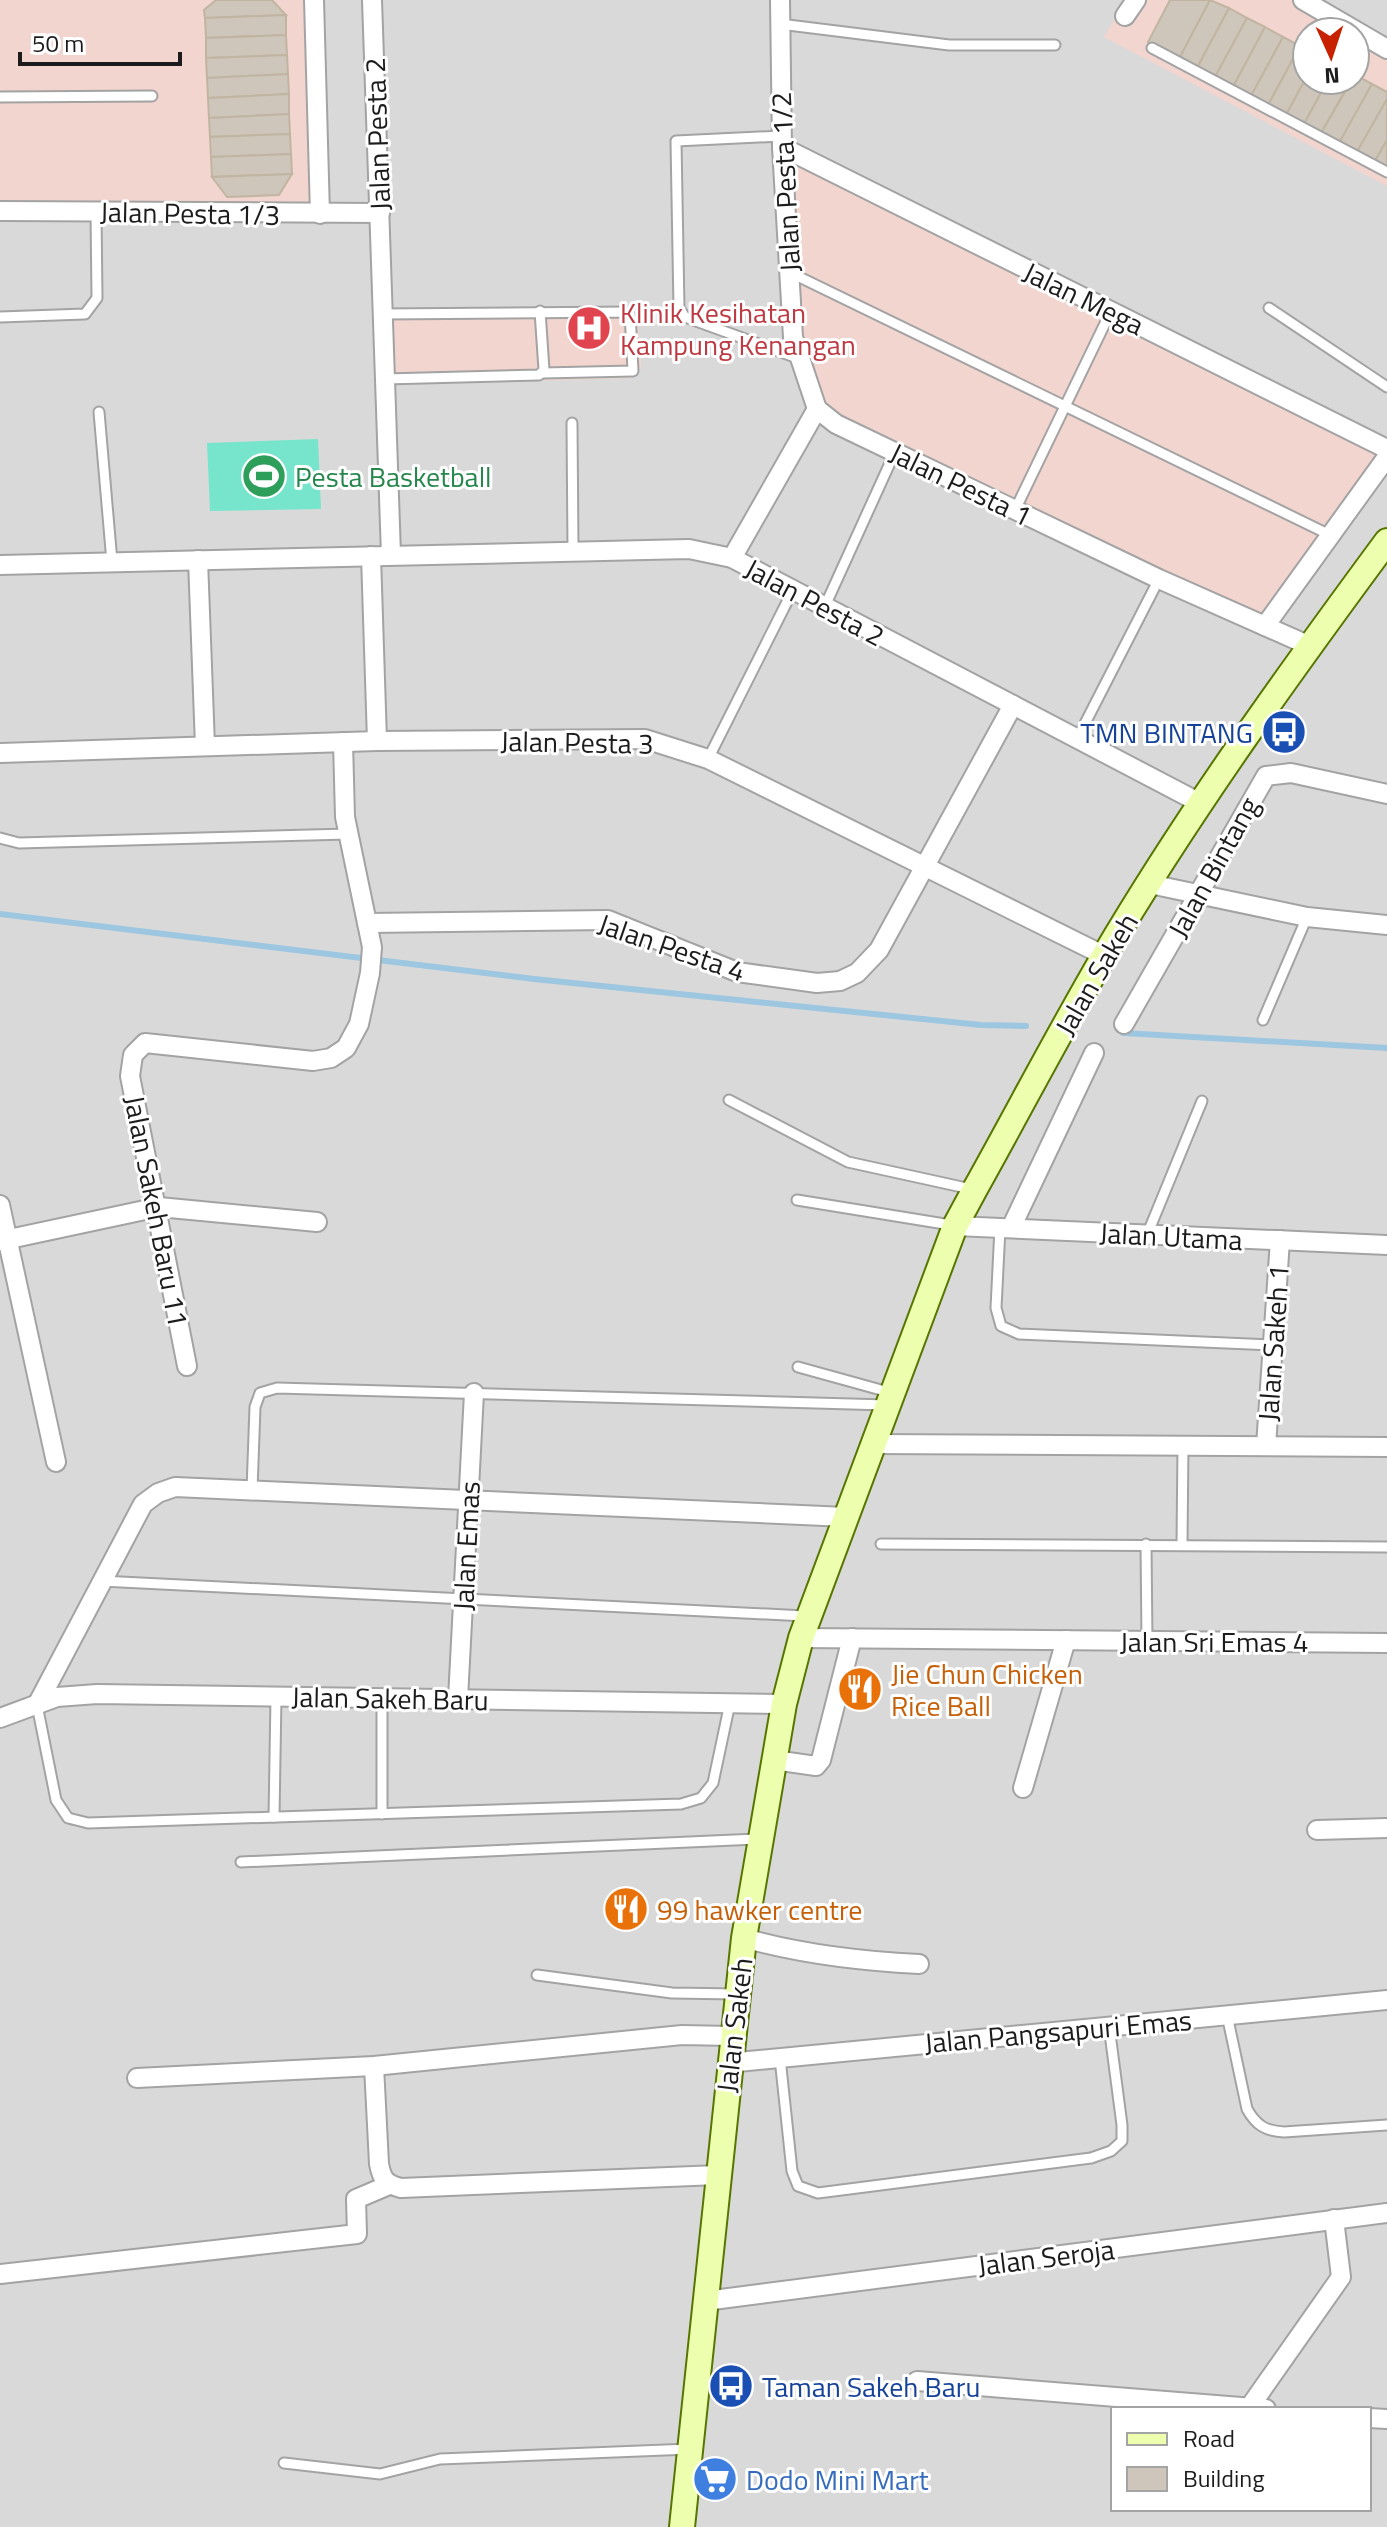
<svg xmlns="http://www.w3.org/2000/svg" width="1387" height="2527" viewBox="0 0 1387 2527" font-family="'Titillium Web',sans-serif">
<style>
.residential{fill:#dad9d9;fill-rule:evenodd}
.commercial{fill:#f1d5ce;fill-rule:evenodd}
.pitch{fill:#77e5cc}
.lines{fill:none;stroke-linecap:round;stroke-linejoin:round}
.stream{stroke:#9dc6e0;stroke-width:6}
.building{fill:#cec6ba;stroke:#c1b5a2;stroke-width:2}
.lane-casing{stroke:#a3a3a3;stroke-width:13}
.street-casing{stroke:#a3a3a3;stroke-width:22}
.secondary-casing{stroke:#567600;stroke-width:28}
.lane{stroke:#fff;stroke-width:9}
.street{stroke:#fff;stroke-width:18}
.secondary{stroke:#edffaf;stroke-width:24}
.labels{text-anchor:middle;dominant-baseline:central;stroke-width:6;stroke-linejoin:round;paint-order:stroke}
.street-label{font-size:28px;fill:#1c1c1c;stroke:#fff}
.health-label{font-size:28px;fill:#be3a42;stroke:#fff;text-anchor:start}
.leisure-label{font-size:28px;fill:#27864d;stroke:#fff;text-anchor:start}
.transit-label{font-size:28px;fill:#164399;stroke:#fff;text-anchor:end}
.food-label{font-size:28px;fill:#c56008;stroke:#fff;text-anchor:start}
.shop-label{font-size:28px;fill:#366cbe;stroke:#fff;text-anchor:start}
</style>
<rect width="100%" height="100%" fill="#eeece1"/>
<path class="residential" d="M0,0H1387V2527H0ZM1307,32H1355V80H1307ZM1113,2409H1369V2509H1113Z"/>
<g class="commercial">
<polygon points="0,0 323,0 329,223 0,218"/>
<path d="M1126,0H1322L1387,40V186L1104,37ZM1307,32H1355V80H1307Z"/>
<polygon points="790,141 1387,441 1267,636 832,429 786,340"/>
<polygon points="626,306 634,308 638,314 641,369 630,378 377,385 376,309"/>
</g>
<polygon class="pitch" points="318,439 321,509 210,511 207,443"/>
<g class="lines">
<g class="stream">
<polyline points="0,914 534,979 981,1025 1026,1026"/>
<polyline points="1123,1033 1387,1048"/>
</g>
</g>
<g class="building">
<polygon points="216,0 272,0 286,15 205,18 204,10"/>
<polygon points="1170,0 1210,0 1179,59 1148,42"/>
<polygon points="1210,0 1229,8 1197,68 1179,59"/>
<polygon points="1229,8 1247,18 1215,77 1197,68"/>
<polygon points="286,15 286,35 206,38 205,18"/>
<polygon points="1247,18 1265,27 1233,87 1215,77"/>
<polygon points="1265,27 1283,37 1251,96 1233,87"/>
<polygon points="286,35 287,55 206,58 206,38"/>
<polygon points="1283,37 1300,46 1268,105 1251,96"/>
<polygon points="1300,46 1307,50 1307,76 1286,115 1268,105"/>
<polygon points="287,55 288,74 207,78 206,58"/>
<polygon points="288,74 289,94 208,98 207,78"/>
<polygon points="1355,75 1372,84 1339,143 1321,133"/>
<polygon points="1307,76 1307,80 1328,80 1304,124 1286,115"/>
<polygon points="1328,80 1351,80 1321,133 1304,124"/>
<polygon points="1372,84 1387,92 1387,99 1357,152 1339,143"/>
<polygon points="289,94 289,114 209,118 208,98"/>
<polygon points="1387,99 1387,140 1375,161 1357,152"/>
<polygon points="289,114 290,134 210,137 209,118"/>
<polygon points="290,134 291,154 211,157 210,137"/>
<polygon points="1387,140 1387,167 1375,161"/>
<polygon points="291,154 292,174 212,177 211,157"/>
<polygon points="292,174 279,195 227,197 212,177"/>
</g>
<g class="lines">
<g class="lane-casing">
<g id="lane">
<polyline points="780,24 949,45 1055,45"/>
<polyline points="1152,48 1387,172"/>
<polyline points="0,97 152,96"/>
<polyline points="781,136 676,141 679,308 685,317 800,359"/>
<polyline points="789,272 1330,535"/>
<polyline points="1269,308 1387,387"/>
<polyline points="383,314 630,312 633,371 543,373"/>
<polyline points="0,317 85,314 97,298 96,212"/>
<polyline points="385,379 539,375 544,370 540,311"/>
<polyline points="99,412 112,562"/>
<polyline points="572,423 573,550"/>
<polyline points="1015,510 1111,311"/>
<polyline points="825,606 895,452"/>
<polyline points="1077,739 1159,579"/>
<polyline points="708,759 793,590"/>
<polyline points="0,838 19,843 348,834"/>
<polyline points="1263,1020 1307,917"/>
<polyline points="729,1100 848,1162 971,1189"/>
<polyline points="797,1200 951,1225"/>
<polyline points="1000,1228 996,1308 1001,1326 1019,1334 1273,1345"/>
<polyline points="1147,1235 1202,1101"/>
<polyline points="798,1367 892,1393"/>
<polyline points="252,1490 255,1407 260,1393 277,1388 887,1405"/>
<polyline points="881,1544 1387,1547"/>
<polyline points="1146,1544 1147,1641"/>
<polyline points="1182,1544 1183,1445"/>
<polyline points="101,1581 805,1616"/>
<polyline points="382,1698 382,1814"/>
<polyline points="37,1705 56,1800 68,1818 88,1823 681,1804 701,1798 713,1783 730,1703"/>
<polyline points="274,1817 276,1697"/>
<polyline points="241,1862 757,1839"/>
<polyline points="537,1975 672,1993 737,1994"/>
<path d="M1227,2015L1247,2109C1256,2125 1265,2131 1284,2132L1387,2125"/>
<polyline points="780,2058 792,2171 798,2186 818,2193 1091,2158 1111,2151 1122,2141 1122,2125 1109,2026"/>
<polyline points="284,2463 380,2474 440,2459 690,2449"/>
</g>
</g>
<g class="street-casing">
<g id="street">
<polyline points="314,0 320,214"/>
<polyline points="372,0 391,555"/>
<polyline points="780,0 782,147 793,337 817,409"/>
<polyline points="1303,0 1387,49"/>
<polyline points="1125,16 1136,0"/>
<polyline points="782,147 1387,449"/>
<polyline points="0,211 380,213"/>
<polyline points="817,409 836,424 1159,579 1310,646"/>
<polyline points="371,556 377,741"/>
<polyline points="732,558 817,409"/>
<polyline points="198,560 205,746"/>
<polyline points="0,565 689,549 732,558 1202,804"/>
<polyline points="1265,626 1387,457"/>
<polyline points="0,753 377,741 645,739 708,759 1105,956"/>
<polyline points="1150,884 1307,917 1387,925"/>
<polyline points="367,923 608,920 737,972 817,983 840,981 857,973 879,950 1013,705"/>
<polyline points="1124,1024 1266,776 1291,773 1387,794"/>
<polyline points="0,1205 56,1462"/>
<polyline points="955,1226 1387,1245"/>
<polyline points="1011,1228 1094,1053"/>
<polyline points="0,1241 159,1207 317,1222"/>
<polyline points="187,1366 130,1076 133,1055 145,1043 313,1061 331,1058 346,1048 359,1024 370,973 372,947 345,817 343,742"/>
<polyline points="872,1444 1387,1447"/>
<polyline points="1266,1446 1280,1240"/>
<polyline points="801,1638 1387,1643"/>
<polyline points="458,1699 474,1393"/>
<polyline points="37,1705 143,1504 158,1493 175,1487 846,1517"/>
<polyline points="0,1718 57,1697 97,1694 784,1704"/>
<polyline points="774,1760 816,1766 821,1760 852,1638"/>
<polyline points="1023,1788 1066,1640"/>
<polyline points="1317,1830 1387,1828"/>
<path d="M744,1938C801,1954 859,1961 919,1964"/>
<polyline points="728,2063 1387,2000"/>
<path d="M374,2066L379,2164C382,2180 386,2184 401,2188L718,2175"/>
<polyline points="137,2078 374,2066 682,2035 731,2036"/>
<polyline points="0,2274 357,2234 356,2199 389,2185"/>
<polyline points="705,2301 1387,2213"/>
<polyline points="917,2381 1266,2409"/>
<polyline points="1249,2408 1341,2277 1334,2219"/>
<polyline points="1369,2418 1387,2419"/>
</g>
</g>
<g class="secondary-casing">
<path id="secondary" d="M682,2527L744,1938L784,1704L801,1638L955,1226L975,1189C1018,1112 1059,1033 1104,956C1189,812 1288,675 1387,541"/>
</g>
<use href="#lane" class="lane"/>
<use href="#street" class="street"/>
<use href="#secondary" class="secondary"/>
</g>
<defs>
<g id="hospital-disc" transform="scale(2.3)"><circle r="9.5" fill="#e0444e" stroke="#fff"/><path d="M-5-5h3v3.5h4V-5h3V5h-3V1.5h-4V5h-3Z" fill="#fff"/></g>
<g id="stadium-disc" transform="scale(2.3)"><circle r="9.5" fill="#2e9e5b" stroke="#fff"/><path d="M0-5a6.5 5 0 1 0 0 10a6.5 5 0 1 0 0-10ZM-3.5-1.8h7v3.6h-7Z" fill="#fff"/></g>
<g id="bus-disc" transform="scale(2.3)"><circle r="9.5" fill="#1a4fb4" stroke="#fff"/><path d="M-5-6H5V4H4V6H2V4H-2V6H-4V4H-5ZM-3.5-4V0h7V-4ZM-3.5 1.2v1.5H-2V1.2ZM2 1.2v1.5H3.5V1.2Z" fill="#fff"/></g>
<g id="restaurant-disc" transform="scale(2.3)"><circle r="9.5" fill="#e8710a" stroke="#fff"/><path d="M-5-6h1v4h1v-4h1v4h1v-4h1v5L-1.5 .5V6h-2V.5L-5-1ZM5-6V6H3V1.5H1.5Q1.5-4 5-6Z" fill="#fff"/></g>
<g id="supermarket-disc" transform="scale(2.3)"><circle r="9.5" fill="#3f7fe0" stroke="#fff"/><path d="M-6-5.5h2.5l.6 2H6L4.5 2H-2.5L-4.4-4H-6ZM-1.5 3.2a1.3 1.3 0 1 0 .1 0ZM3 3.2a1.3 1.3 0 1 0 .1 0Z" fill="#fff"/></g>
</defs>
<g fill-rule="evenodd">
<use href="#hospital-disc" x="589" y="328"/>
<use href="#stadium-disc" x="264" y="476"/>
<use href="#bus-disc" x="1284" y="732"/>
<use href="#restaurant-disc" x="860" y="1689"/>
<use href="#restaurant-disc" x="626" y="1909"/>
<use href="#bus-disc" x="731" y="2386"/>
<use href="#supermarket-disc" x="715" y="2479"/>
</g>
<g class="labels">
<g class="street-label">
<text transform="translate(377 134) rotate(-92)">Jalan Pesta 2</text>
<text transform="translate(785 182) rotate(-93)">Jalan Pesta 1/2</text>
<text transform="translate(190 213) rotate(1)">Jalan Pesta 1/3</text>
<text transform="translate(1084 298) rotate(26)">Jalan Mega</text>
<text transform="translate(961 484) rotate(26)">Jalan Pesta 1</text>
<text transform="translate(815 602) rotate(28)">Jalan Pesta 2</text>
<text transform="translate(577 742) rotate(1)">Jalan Pesta 3</text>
<text transform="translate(1213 867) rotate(-61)">Jalan Bintang</text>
<text transform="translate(672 947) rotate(19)">Jalan Pesta 4</text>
<text transform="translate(1096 974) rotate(-60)">Jalan Sakeh</text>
<text transform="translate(157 1211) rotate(79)">Jalan Sakeh Baru 11</text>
<text transform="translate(1171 1236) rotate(3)">Jalan Utama</text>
<text transform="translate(1273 1343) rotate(-86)">Jalan Sakeh 1</text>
<text transform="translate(466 1546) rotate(-87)">Jalan Emas</text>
<text x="1214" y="1641">Jalan Sri Emas 4</text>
<text transform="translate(390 1698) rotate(1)">Jalan Sakeh Baru</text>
<text transform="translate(734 2025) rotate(-83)">Jalan Sakeh</text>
<text transform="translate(1058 2031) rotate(-5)">Jalan Pangsapuri Emas</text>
<text transform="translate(1046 2257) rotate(-7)">Jalan Seroja</text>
</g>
<g class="health-label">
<text x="620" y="312">Klinik Kesihatan<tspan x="620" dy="32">Kampung Kenangan</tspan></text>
</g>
<g class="leisure-label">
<text x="295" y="476">Pesta Basketball</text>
</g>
<g class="transit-label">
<text x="1253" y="732">TMN BINTANG</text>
<text x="762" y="2386" text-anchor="start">Taman Sakeh Baru</text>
</g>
<g class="food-label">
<text x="891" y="1673">Jie Chun Chicken<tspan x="891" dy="32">Rice Ball</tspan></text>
<text x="657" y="1909">99 hawker centre</text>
</g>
<g class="shop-label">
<text x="746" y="2479">Dodo Mini Mart</text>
</g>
</g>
<rect x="1111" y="2407" width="260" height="104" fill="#ffffff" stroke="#a4a4a4" stroke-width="2"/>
<rect x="1127" y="2433" width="40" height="12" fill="#edffaf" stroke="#a4a4a4" stroke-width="2"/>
<text x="1183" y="2447" font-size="24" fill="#1c1c1c">Road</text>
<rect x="1127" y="2467" width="40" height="24" fill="#cec6ba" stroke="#a4a4a4" stroke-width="2"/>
<text x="1183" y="2487" font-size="24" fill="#1c1c1c">Building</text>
<g transform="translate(1331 56) rotate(177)"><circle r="38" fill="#ffffff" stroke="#a4a4a4" stroke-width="2"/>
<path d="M0-6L14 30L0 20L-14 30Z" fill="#c82100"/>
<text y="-12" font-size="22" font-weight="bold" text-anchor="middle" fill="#1c1c1c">N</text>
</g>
<path d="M20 52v12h160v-12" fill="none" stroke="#1c1c1c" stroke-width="4"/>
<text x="32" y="52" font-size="24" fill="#1c1c1c" stroke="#ffffff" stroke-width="6" paint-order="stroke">50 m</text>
</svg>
